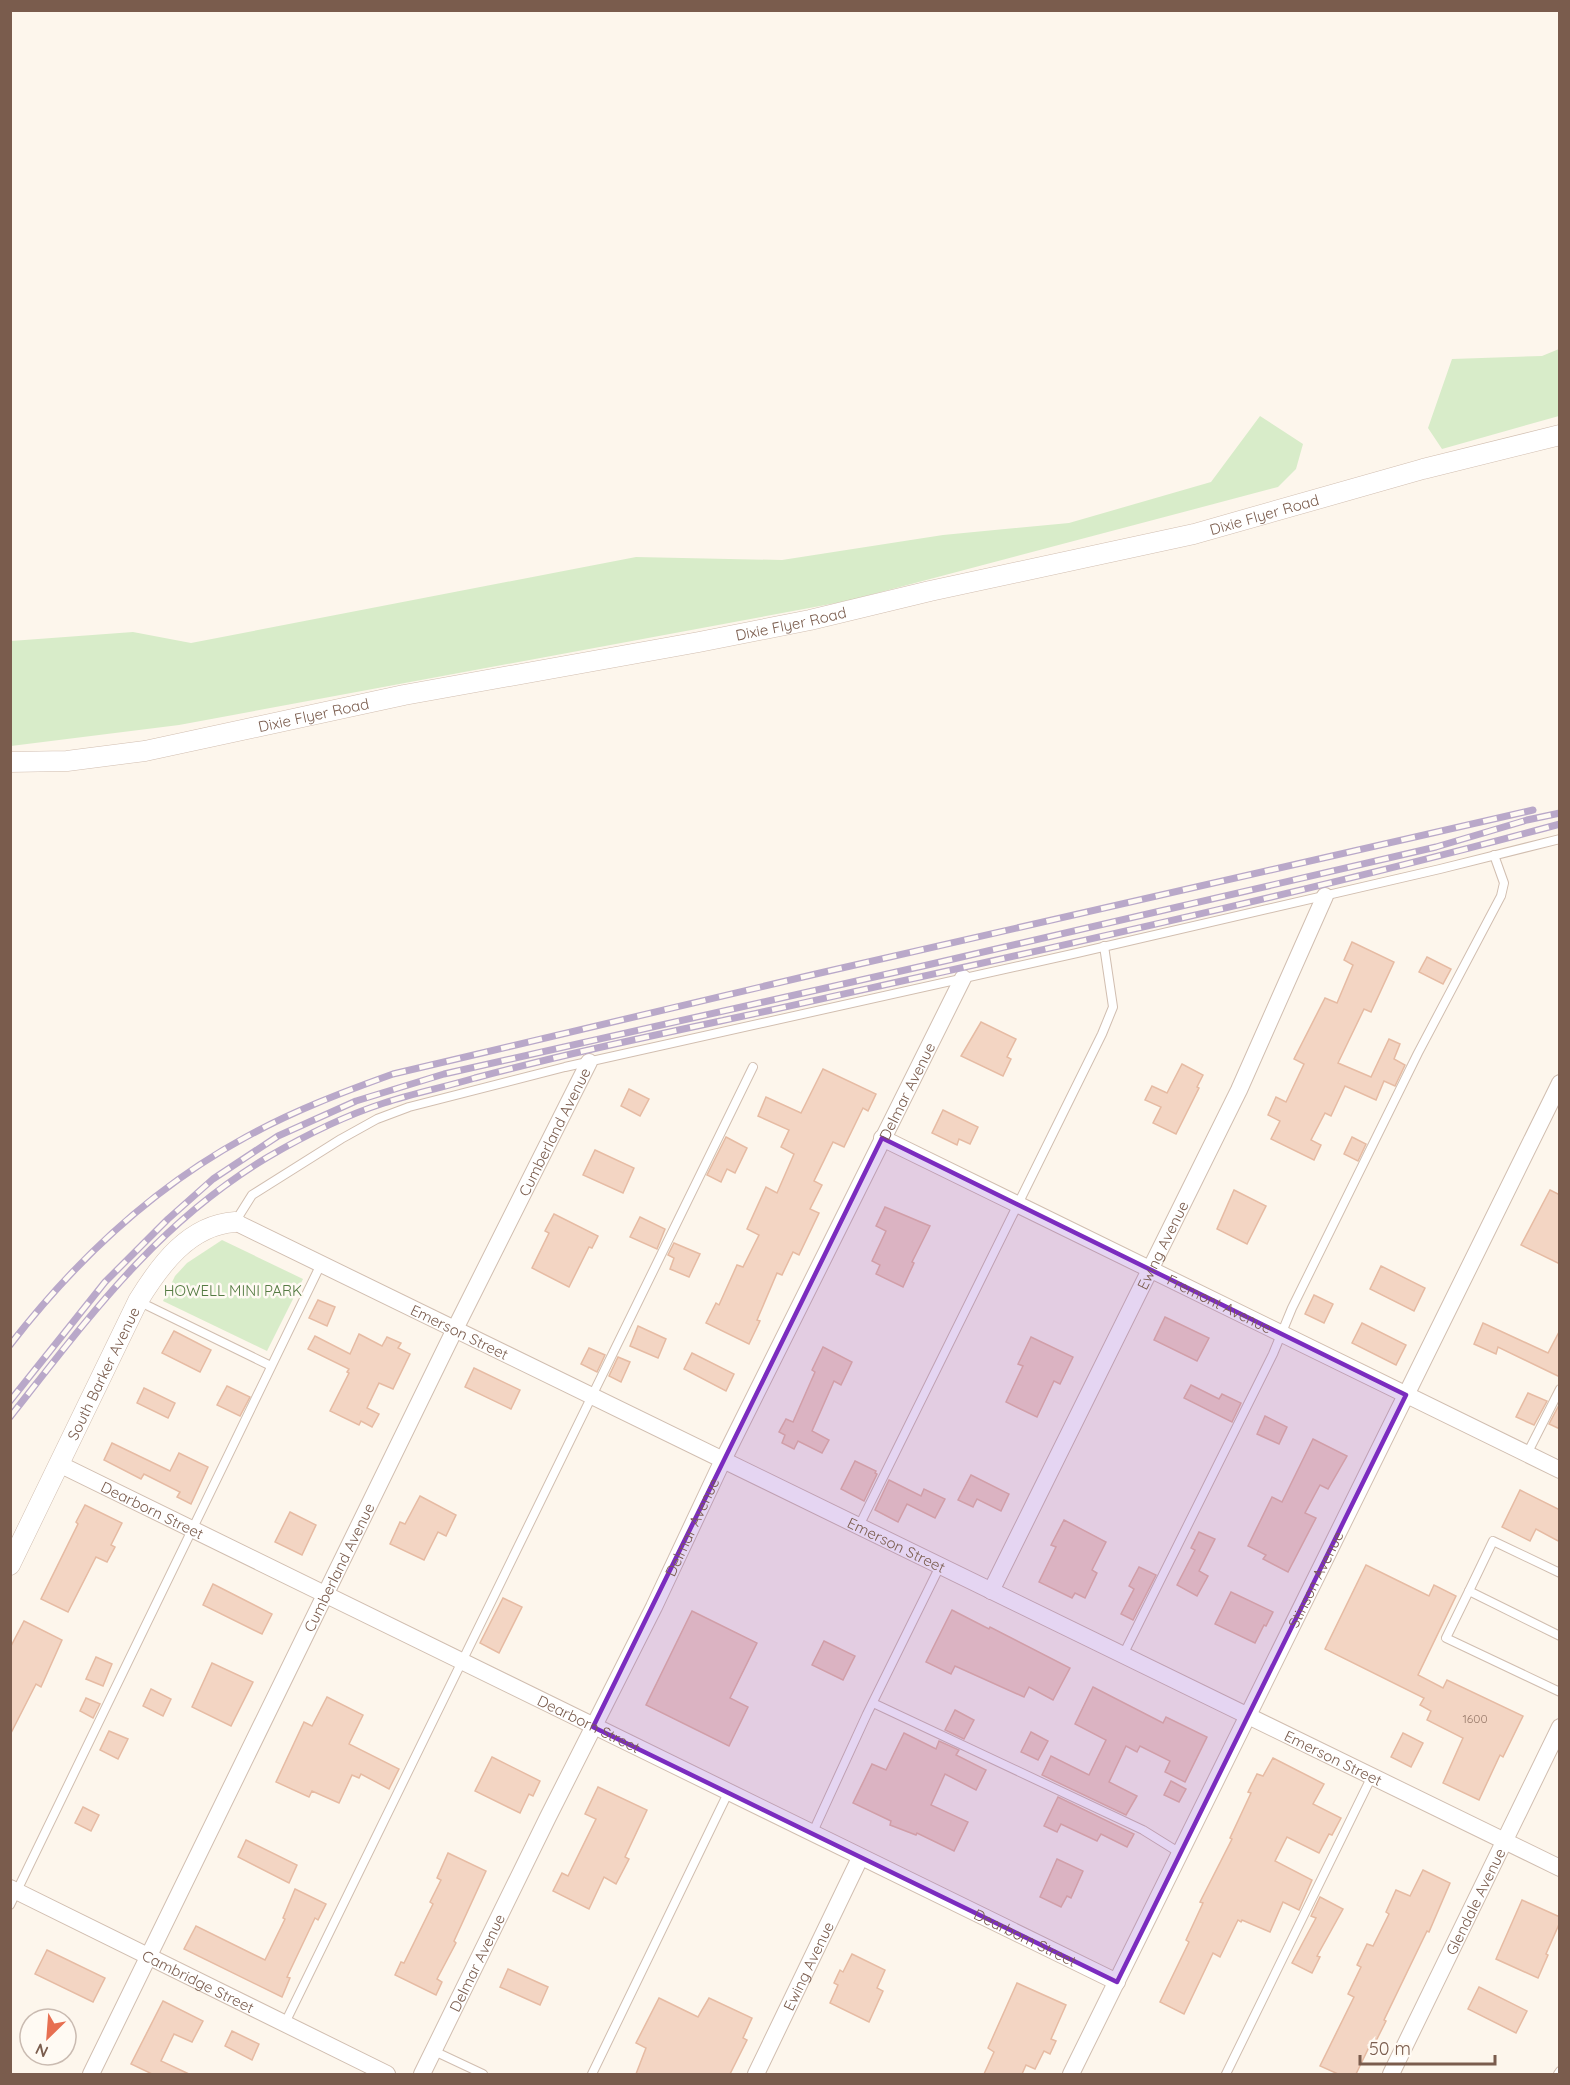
<svg xmlns="http://www.w3.org/2000/svg" width="1570" height="2085" viewBox="0 0 1570 2085" font-family="Quicksand,sans-serif">
<style>
.green{fill:#d8ecc9}
.building{fill:#f3d5c3;stroke:#e6bba3;stroke-width:1.5}
.lines{fill:none;stroke-linecap:round;stroke-linejoin:round}
.service-casing{stroke:#d1beb0;stroke-width:10}
.minor-casing{stroke:#d1beb0;stroke-width:18}
.tertiary-casing{stroke:#d1beb0;stroke-width:21}
.service{stroke:#fff;stroke-width:8}
.minor{stroke:#fff;stroke-width:16}
.tertiary{stroke:#fff;stroke-width:20}
.rail-casing{stroke:#b9a8c9;stroke-width:7}
.rail{stroke:#fffaf3;stroke-width:4.5;stroke-dasharray:14;stroke-linecap:butt}
.marked{fill:#7b2cbf;fill-opacity:0.2;stroke:#7b2cbf;stroke-width:4.5;stroke-linejoin:round}
.labels{text-anchor:middle;dominant-baseline:central;stroke-width:5;stroke-linejoin:round;paint-order:stroke}
.number-label{font-size:12px;fill:#987a6a}
.street-label{font-size:15px;fill:#7a5c4d;stroke:#fffaf3}
.park-label{font-size:15px;fill:#537a41;stroke:#fffaf3}
</style>
<rect width="100%" height="100%" fill="#fdf6ec"/>
<g class="green">
<polygon points="1559,349 1559,416 1442,449 1428,428 1452,359 1542,356"/>
<polygon points="1260,416 1303,444 1296,469 1278,487 847,601 179,725 11,746 11,641 133,632 191,643 636,557 782,560 943,535 1069,523 1211,482"/>
<polygon points="222,1240 303,1279 267,1351 163,1301 175,1276 187,1263"/>
</g>
<g class="building">
<polygon points="1352,942 1394,962 1371,1012 1364,1009 1338,1063 1371,1077 1389,1039 1400,1044 1394,1059 1405,1065 1395,1086 1384,1081 1376,1100 1345,1086 1331,1116 1325,1113 1311,1140 1321,1145 1314,1160 1271,1139 1280,1121 1268,1115 1276,1097 1286,1102 1304,1064 1294,1059 1325,998 1337,1003 1353,965 1344,960"/>
<polygon points="1427,957 1451,969 1443,984 1419,972"/>
<polygon points="981,1022 1016,1039 1007,1057 1011,1059 1003,1076 961,1056"/>
<polygon points="1182,1064 1203,1075 1197,1087 1199,1088 1176,1134 1153,1123 1161,1107 1145,1100 1152,1086 1167,1093"/>
<polygon points="823,1069 876,1094 868,1111 863,1108 844,1147 833,1142 814,1181 822,1185 810,1209 819,1213 799,1255 793,1252 782,1275 777,1273 757,1320 760,1321 749,1344 706,1323 716,1303 719,1305 737,1265 743,1267 759,1235 747,1229 766,1187 777,1193 794,1154 781,1147 789,1130 758,1116 766,1097 801,1113"/>
<polygon points="629,1089 649,1099 640,1116 621,1106"/>
<polygon points="943,1110 978,1127 970,1144 959,1139 957,1145 932,1133"/>
<polygon points="726,1137 747,1148 735,1173 727,1169 721,1182 707,1175"/>
<polygon points="1352,1137 1366,1144 1358,1161 1344,1154"/>
<polygon points="595,1150 634,1168 623,1193 583,1175"/>
<polygon points="1234,1190 1266,1206 1247,1244 1217,1229"/>
<polygon points="1550,1190 1560,1195 1560,1264 1521,1245"/>
<polygon points="885,1207 930,1226 912,1262 914,1263 903,1287 876,1274 880,1265 872,1261 886,1231 876,1226"/>
<polygon points="554,1214 598,1236 592,1248 589,1247 569,1287 532,1268 549,1233 545,1231"/>
<polygon points="640,1217 665,1229 657,1249 630,1237"/>
<polygon points="674,1243 700,1254 689,1277 670,1269 674,1258 668,1255"/>
<polygon points="1381,1266 1425,1288 1414,1311 1370,1289"/>
<polygon points="1314,1295 1333,1304 1324,1323 1305,1314"/>
<polygon points="318,1300 335,1307 327,1326 309,1318"/>
<polygon points="1165,1317 1209,1338 1197,1361 1154,1340"/>
<polygon points="1362,1323 1406,1345 1396,1365 1352,1343"/>
<polygon points="1483,1323 1548,1353 1560,1330 1560,1377 1498,1347 1496,1354 1474,1344"/>
<polygon points="638,1326 666,1339 658,1358 630,1346"/>
<polygon points="174,1331 211,1350 200,1372 162,1353"/>
<polygon points="359,1334 382,1346 387,1337 401,1343 398,1348 410,1354 393,1389 379,1383 367,1408 379,1414 372,1427 361,1421 359,1425 330,1411 349,1373 347,1372 349,1369 308,1349 315,1336 350,1354"/>
<polygon points="1031,1337 1073,1357 1060,1384 1054,1381 1037,1417 1006,1402 1023,1366 1018,1364"/>
<polygon points="823,1347 852,1362 841,1385 834,1381 812,1431 829,1440 822,1453 798,1441 794,1449 782,1443 785,1435 779,1432 786,1419 793,1422 815,1372 812,1370"/>
<polygon points="589,1348 605,1355 597,1372 581,1364"/>
<polygon points="692,1353 734,1374 726,1391 684,1369"/>
<polygon points="618,1357 630,1362 621,1382 609,1376"/>
<polygon points="474,1368 520,1390 511,1409 465,1387"/>
<polygon points="1191,1385 1219,1399 1222,1394 1241,1403 1232,1422 1184,1398"/>
<polygon points="227,1386 250,1397 240,1416 217,1405"/>
<polygon points="144,1388 175,1403 168,1418 137,1403"/>
<polygon points="1528,1393 1547,1401 1534,1425 1516,1417"/>
<polygon points="1558,1407 1560,1408 1560,1429 1549,1424"/>
<polygon points="1265,1416 1287,1427 1279,1444 1257,1434"/>
<polygon points="1313,1439 1347,1456 1328,1489 1320,1485 1305,1513 1316,1518 1288,1572 1263,1559 1266,1555 1248,1546 1272,1497 1282,1502"/>
<polygon points="112,1443 170,1471 179,1453 208,1467 191,1504 177,1497 180,1492 144,1474 141,1479 104,1460"/>
<polygon points="855,1461 876,1471 875,1473 877,1474 864,1501 841,1489"/>
<polygon points="971,1475 1009,1494 1001,1511 977,1499 973,1507 958,1500"/>
<polygon points="889,1480 921,1496 924,1489 945,1499 935,1518 907,1504 898,1522 875,1510"/>
<polygon points="1520,1490 1560,1510 1560,1542 1536,1529 1530,1541 1502,1527"/>
<polygon points="420,1496 456,1515 446,1536 438,1532 424,1560 390,1544 400,1522 405,1524"/>
<polygon points="85,1505 122,1523 111,1545 115,1547 107,1562 96,1557 68,1612 41,1599 78,1524 76,1522"/>
<polygon points="290,1512 316,1525 302,1555 275,1542"/>
<polygon points="1064,1520 1106,1542 1092,1570 1097,1573 1085,1598 1075,1593 1072,1598 1039,1582 1056,1547 1051,1545"/>
<polygon points="1199,1532 1215,1539 1199,1571 1208,1576 1197,1596 1177,1585 1195,1550 1191,1548"/>
<polygon points="1366,1565 1429,1596 1434,1585 1456,1596 1418,1675 1443,1688 1447,1680 1523,1716 1503,1757 1500,1755 1479,1800 1443,1783 1463,1738 1427,1720 1431,1711 1420,1705 1424,1698 1325,1649"/>
<polygon points="1139,1567 1156,1575 1133,1620 1121,1614 1134,1589 1129,1586"/>
<polygon points="213,1584 272,1614 262,1634 203,1605"/>
<polygon points="1231,1592 1273,1612 1266,1626 1264,1625 1255,1643 1215,1624"/>
<polygon points="503,1598 522,1607 499,1653 480,1643"/>
<polygon points="952,1610 989,1629 990,1627 1070,1668 1053,1700 1029,1687 1024,1697 955,1666 951,1674 926,1662"/>
<polygon points="692,1611 757,1643 730,1698 748,1707 729,1746 646,1705"/>
<polygon points="24,1621 62,1640 41,1687 36,1684 10,1735 10,1648"/>
<polygon points="824,1641 855,1656 843,1680 812,1665"/>
<polygon points="96,1657 112,1664 103,1686 86,1679"/>
<polygon points="212,1663 253,1682 231,1726 192,1707"/>
<polygon points="1093,1687 1163,1723 1166,1717 1207,1737 1185,1782 1165,1772 1170,1761 1140,1746 1137,1752 1126,1746 1109,1782 1137,1796 1126,1815 1042,1775 1051,1756 1089,1775 1106,1740 1075,1724"/>
<polygon points="151,1689 171,1699 163,1716 143,1706"/>
<polygon points="327,1697 363,1715 349,1744 399,1769 389,1789 361,1774 359,1778 352,1775 339,1803 312,1791 309,1797 276,1782 304,1722 312,1726"/>
<polygon points="86,1698 100,1704 93,1718 80,1711"/>
<polygon points="955,1710 974,1720 964,1739 945,1730"/>
<polygon points="109,1731 128,1739 118,1759 100,1750"/>
<polygon points="1031,1732 1048,1741 1038,1760 1021,1752"/>
<polygon points="904,1733 936,1749 939,1741 959,1750 956,1755 986,1770 976,1790 945,1774 931,1805 968,1822 954,1851 917,1833 916,1835 890,1825 891,1821 853,1803 872,1764 886,1770"/>
<polygon points="1403,1733 1423,1743 1411,1767 1391,1757"/>
<polygon points="492,1757 540,1781 533,1796 529,1794 520,1813 475,1791"/>
<polygon points="1273,1758 1324,1784 1313,1804 1341,1818 1332,1835 1329,1834 1319,1853 1287,1837 1275,1861 1312,1880 1299,1910 1283,1902 1270,1932 1242,1920 1241,1922 1238,1920 1220,1957 1213,1953 1184,2014 1160,2002 1189,1942 1186,1940 1203,1903 1200,1902 1232,1839 1230,1838 1251,1793 1248,1792 1257,1774 1263,1776"/>
<polygon points="1171,1781 1186,1789 1179,1802 1164,1795"/>
<polygon points="598,1787 647,1810 625,1857 629,1859 616,1884 604,1877 589,1909 553,1891 562,1873 568,1876 596,1819 585,1814"/>
<polygon points="1058,1797 1134,1834 1127,1847 1101,1834 1097,1841 1061,1824 1057,1832 1044,1826"/>
<polygon points="83,1807 99,1815 91,1831 75,1823"/>
<polygon points="246,1840 297,1865 289,1883 238,1857"/>
<polygon points="448,1853 486,1871 454,1941 456,1943 437,1979 442,1982 436,1995 395,1975 401,1962 404,1963 433,1904 430,1902 441,1880 437,1878"/>
<polygon points="1057,1859 1083,1871 1071,1898 1067,1896 1061,1907 1040,1897"/>
<polygon points="1423,1870 1450,1883 1429,1932 1427,1931 1384,2020 1386,2021 1374,2045 1371,2043 1356,2074 1338,2074 1320,2066 1354,1997 1348,1994 1361,1967 1357,1965 1367,1944 1373,1946 1389,1914 1386,1912 1396,1890 1410,1896"/>
<polygon points="295,1889 326,1904 318,1920 315,1918 287,1977 290,1978 282,1997 184,1949 196,1926 265,1960 285,1919 283,1918"/>
<polygon points="1320,1897 1343,1909 1317,1956 1320,1957 1312,1973 1292,1963 1316,1918 1311,1916"/>
<polygon points="1522,1900 1560,1917 1560,1922 1546,1954 1548,1955 1538,1978 1496,1959"/>
<polygon points="47,1950 105,1978 93,2002 35,1974"/>
<polygon points="852,1954 885,1970 877,1988 883,1991 869,2022 830,2003 838,1985 834,1983 840,1970 843,1972"/>
<polygon points="508,1969 548,1987 540,2005 500,1987"/>
<polygon points="1017,1983 1066,2005 1051,2039 1056,2041 1050,2054 1044,2051 1035,2069 1026,2065 1022,2074 984,2074 994,2052 988,2048"/>
<polygon points="1479,1987 1527,2011 1516,2033 1468,2009"/>
<polygon points="659,1998 698,2017 709,1998 752,2018 743,2038 747,2040 730,2074 636,2074 646,2048 636,2043"/>
<polygon points="163,2001 203,2021 192,2042 174,2034 161,2061 189,2074 152,2074 131,2064"/>
<polygon points="232,2031 259,2044 252,2060 225,2046"/>
</g>
<g class="lines">
<g class="service-casing">
<g id="service">
<polyline points="235,1222 252,1195 341,1139 377,1119 409,1107 565,1067 1077,953 1440,869 1560,839"/>
<polyline points="138,1301 271,1366"/>
<polyline points="1527,1454 1560,1389"/>
<polyline points="859,1526 1102,1034 1113,1007 1104,946"/>
<polyline points="1469,1591 1493,1541 1560,1573"/>
<polyline points="1560,1636 1469,1591 1446,1638 1560,1692"/>
<polyline points="1123,1655 1273,1354 1292,1308 1418,1053 1501,896 1504,883 1494,855"/>
<polyline points="873,1703 1143,1830 1180,1853"/>
<polyline points="812,1834 867,1714 940,1566"/>
<polyline points="10,1905 321,1264"/>
<polyline points="285,2023 753,1067"/>
<polyline points="434,2051 483,2074"/>
<polyline points="592,2074 728,1793"/>
<polyline points="1226,2074 1372,1776"/>
<polyline points="1558,2074 1560,2071"/>
</g>
</g>
<g class="minor-casing">
<g id="minor">
<path id="s1" d="M882,1138L1560,1470"/>
<path id="s2" d="M235,1222L1560,1868"/>
<path id="s3" d="M59,1464L1117,1982"/>
<path id="s4" d="M991,1591L1239,1090L1325,896"/>
<path id="s5" d="M10,1888L387,2074"/>
<path id="s6" d="M91,2074L455,1329L589,1062"/>
<path id="s7" d="M422,2074L548,1817L654,1607L723,1460L963,978"/>
<path id="s8" d="M756,2074L860,1858"/>
<path id="s9" d="M1071,2074L1560,1083"/>
<path id="s10" d="M1391,2074L1560,1727"/>
</g>
</g>
<g class="tertiary-casing">
<g id="tertiary">
<path id="s11" d="M10,762L67,761L145,751L404,695L699,642L810,620L930,591L1194,534L1423,469L1560,435"/>
<path id="s12" d="M10,1565L138,1301C160,1265 189,1225 235,1222"/>
</g>
</g>
<use href="#service" class="service"/>
<use href="#minor" class="minor"/>
<use href="#tertiary" class="tertiary"/>
<g class="rail-casing">
<g id="rail">
<path d="M10,1345C75,1261 152,1188 246,1137C293,1111 343,1092 393,1074L820,973L1533,810"/>
<polyline points="10,1401 105,1282 168,1219 213,1179 278,1136 356,1101 444,1074 923,966 1436,847 1527,820 1560,813"/>
<path d="M10,1417C89,1317 156,1224 268,1157C304,1136 344,1116 384,1103C414,1093 445,1087 475,1078C572,1052 670,1032 767,1011C1032,952 1298,895 1560,824"/>
</g>
</g>
<use href="#rail" class="rail"/>
</g>
<path class="marked" d="M882,1138L1406,1395L1117,1982L593,1727Z"/>
<g class="labels">
<g class="number-label">
<text x="1475" y="1718">1600</text>
</g>
<g class="street-label">
<text stroke="none"><textPath href="#s11" startOffset="1280">Dixie Flyer Road</textPath></text>
<text stroke="none"><textPath href="#s11" startOffset="794">Dixie Flyer Road</textPath></text>
<text stroke="none"><textPath href="#s11" startOffset="308">Dixie Flyer Road</textPath></text>
<text stroke="none"><textPath href="#s7" startOffset="1096">Delmar Avenue</textPath></text>
<text stroke="none"><textPath href="#s6" startOffset="1050">Cumberland Avenue</textPath></text>
<text stroke="none"><textPath href="#s4" startOffset="386">Ewing Avenue</textPath></text>
<text stroke="none"><textPath href="#s1" startOffset="376">Fremont Avenue</textPath></text>
<text stroke="none"><textPath href="#s2" startOffset="250">Emerson Street</textPath></text>
<text stroke="none"><textPath href="#s12" startOffset="213">South Barker Avenue</textPath></text>
<text stroke="none"><textPath href="#s3" startOffset="104">Dearborn Street</textPath></text>
<text stroke="none"><textPath href="#s7" startOffset="610">Delmar Avenue</textPath></text>
<text stroke="none"><textPath href="#s2" startOffset="736">Emerson Street</textPath></text>
<text stroke="none"><textPath href="#s6" startOffset="564">Cumberland Avenue</textPath></text>
<text stroke="none"><textPath href="#s9" startOffset="552">Stinson Avenue</textPath></text>
<text stroke="none"><textPath href="#s3" startOffset="590">Dearborn Street</textPath></text>
<text stroke="none"><textPath href="#s2" startOffset="1222">Emerson Street</textPath></text>
<text stroke="none"><textPath href="#s10" startOffset="192">Glendale Avenue</textPath></text>
<text stroke="none"><textPath href="#s3" startOffset="1076">Dearborn Street</textPath></text>
<text stroke="none"><textPath href="#s7" startOffset="124">Delmar Avenue</textPath></text>
<text stroke="none"><textPath href="#s8" startOffset="120">Ewing Avenue</textPath></text>
<text stroke="none"><textPath href="#s5" startOffset="210">Cambridge Street</textPath></text>
</g>
<g class="park-label">
<text x="233" y="1290">HOWELL MINI PARK</text>
</g>
</g>
<rect width="1570" height="2085" fill="none" stroke="#7a5c4d" stroke-width="24"/>
<g transform="translate(48 2037) rotate(205)"><circle r="28" fill="#fffaf3" stroke="#cabbb1" stroke-width="1.5"/>
<path d="M0-4.5L10 22L0 15L-10 22Z" fill="#e76f51"/>
<text y="-9" font-size="16" font-weight="bold" text-anchor="middle" fill="#7a5c4d">N</text>
</g>
<path d="M1360 2055v9h135v-9" fill="none" stroke="#7a5c4d" stroke-width="3"/>
<text x="1369" y="2055" font-size="18" fill="#7a5c4d" stroke="#fffaf3" stroke-width="4.5" paint-order="stroke">50 m</text>
</svg>
